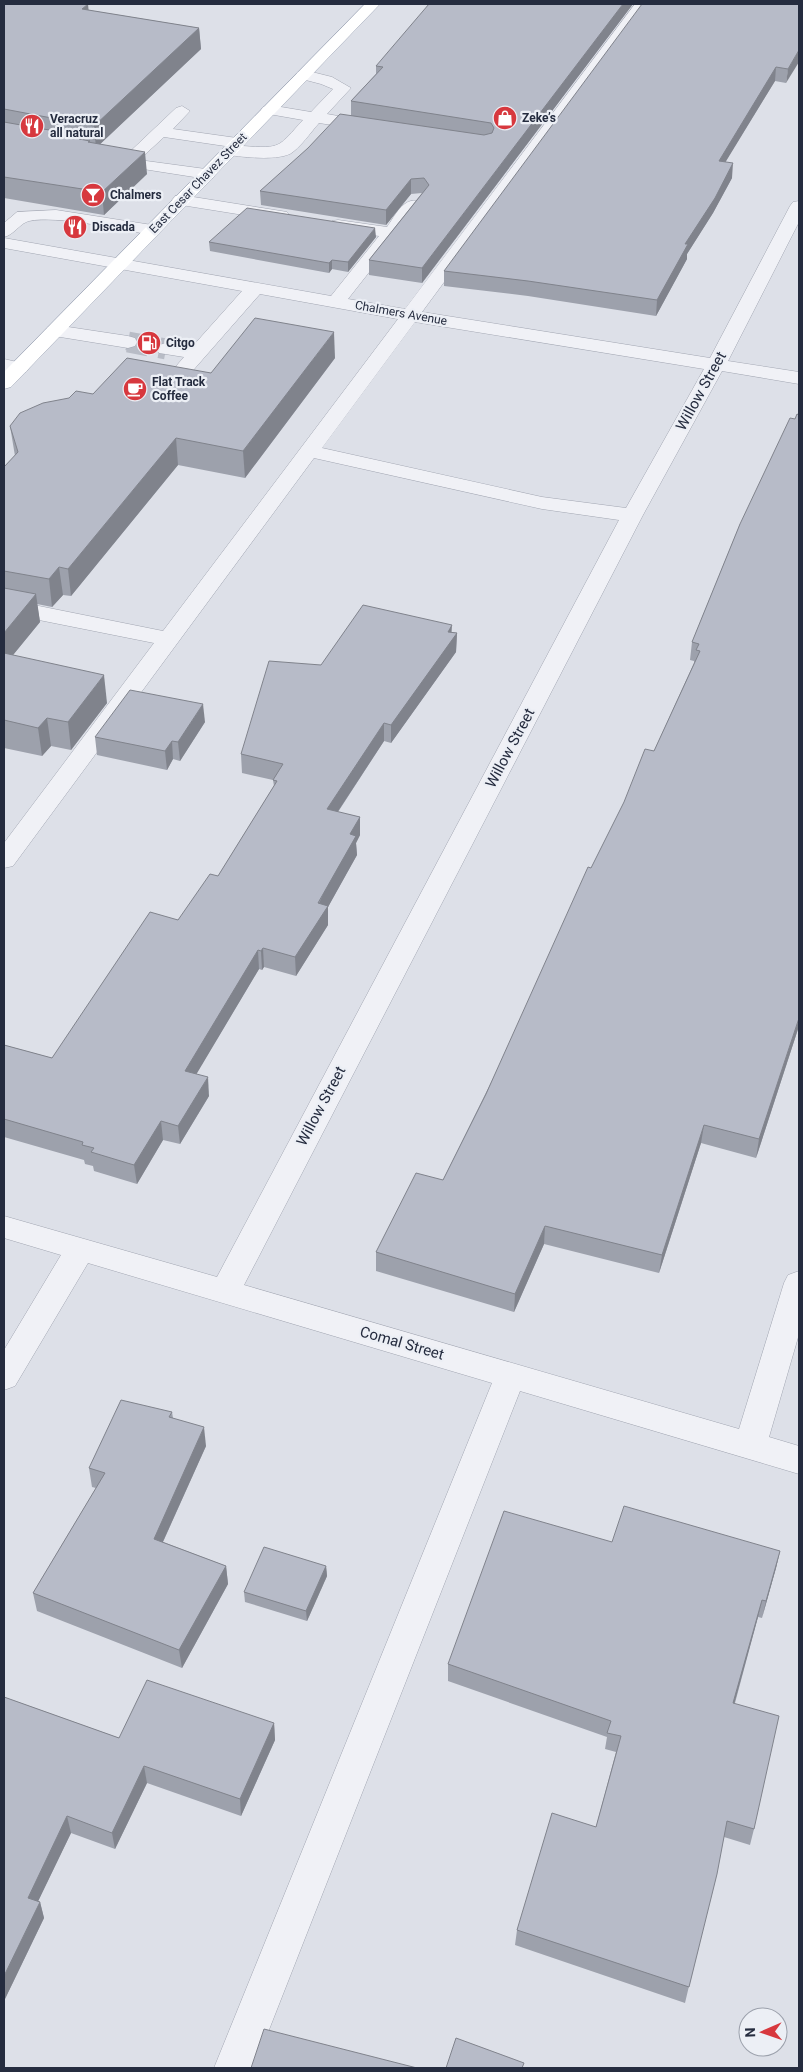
<svg xmlns="http://www.w3.org/2000/svg" width="803" height="2072" viewBox="0 0 803 2072" font-family="Roboto,sans-serif">
<style>
.lines{fill:none;stroke-linecap:round;stroke-linejoin:round}
.minor-tunnel-far1{stroke:#b8bcc6;stroke-width:17;stroke-dasharray:17 8;stroke-linecap:butt}
.minor-tunnel{stroke:#b8bcc6;stroke-width:21;stroke-dasharray:21 11;stroke-linecap:butt}
.minor-casing{stroke:#a2a6b2;stroke-width:1}
.major-casing{stroke:#9ba3b4;stroke-width:1}
.minor{fill:#f0f1f6;fill-rule:evenodd}
.major{fill:#fff;fill-rule:evenodd}
.wall{fill:#9da1ac}
.shaded-wall{fill:#80838c}
.building{fill:#b7bbc8;stroke:#80838c}
.labels{text-anchor:middle;dominant-baseline:central;stroke-width:4.5;stroke-linejoin:round;paint-order:stroke}
.far-poi-label{font-size:12px;font-weight:bold;fill:#252c3f;stroke:#eceff5;text-anchor:start}
.far-street-label{font-size:12px;fill:#252c3f;stroke:#eceff5}
.street-label{font-size:15px;fill:#252c3f;stroke:#eceff5}
</style>
<rect width="100%" height="100%" fill="#dde0e8"/>
<g class="lines">
<polyline class="minor-tunnel-far1" points="128,342 131,343"/>
<polyline class="minor-tunnel" points="128,342 166,349"/>
<g class="minor-casing">
<g id="minor">
<path d="M635,4H649L422,312L710,358L790,206L793,202L799,201V222L728,361L799,372V384L722,371L643,515L244,1285L739,1429L784,1283L788,1275L799,1271V1334L769,1437L799,1446V1474L520,1391L254,2068H214L492,1383L88,1263L15,1386L4,1390V1350L61,1255L4,1238V1216L217,1277L619,520L542,509L314,458L13,866L4,868V843L154,643L4,613V599L163,631L398,319L260,294L182,383H168L165,379L184,357L159,353L156,349L159,345L166,343L192,347L242,291L4,248V238L331,296L379,236L332,229L329,225L332,221L338,220L387,227C395,216 403,197 419,201L422,205L348,299L405,309ZM415,322L704,369L626,508L542,497L322,448Z"/>
<path d="M304,70L332,77L351,88L327,114L377,123L379,126L377,129L371,131L319,123C311,132 300,148 290,154C275,161 239,157 224,154L222,150L225,146L164,137L139,160L213,170L215,174L213,178L207,179L143,169L137,168L135,164L127,167L121,166L119,162L176,108L182,106L190,111L173,129L237,138L243,139L245,143L243,146C282,149 278,147 303,120L263,113L261,110L263,107L269,105L311,112L333,89L321,84L298,78L296,75L298,72Z"/>
<polygon points="181,195 281,211 287,212 290,216 287,220 281,221 175,204 172,200 175,196"/>
<path d="M56,210L152,225L158,226L161,230L158,234L152,235C122,230 57,215 29,221C20,223 14,235 4,237V223L17,212Z"/>
<polygon points="55,325 128,336 135,338 137,342 135,346 128,348 48,335 46,331 48,327"/>
<polygon points="4,359 26,364 29,368 26,372 19,374 4,371"/>
</g>
</g>
<g class="major-casing">
<polygon id="major" points="365,4 380,4 11,387 4,389 4,372"/>
</g>
<use href="#minor" class="minor"/>
<use href="#major" class="major"/>
</g>
<g class="wall">
<polygon points="4,4 88,10 199,28 201,49 100,144 147,174 104,215 4,198"/>
<polygon points="633,4 422,283 369,275 369,260 422,193 411,194 386,225 261,205 260,191 351,115 351,101 376,74 376,66"/>
<polygon points="799,4 786,83 775,81 725,162 732,178 713,213 687,254 687,259 656,316 528,296 444,286 444,271"/>
<polygon points="376,237 348,272 332,269 329,273 210,251 209,242"/>
<polygon points="335,358 245,478 178,465 71,596 63,595 52,607 37,604 40,622 13,655 107,703 71,750 51,746 42,756 4,748 4,467 15,456 10,426 93,394 211,373"/>
<polygon points="740,524 799,1026 756,1158 701,1143 659,1273 544,1244 514,1312 376,1271 376,1252 443,1180 654,751 694,663 694,661 690,660 692,642"/>
<polygon points="452,632 457,633 456,652 391,743 384,741 338,812 360,817 360,835 356,843 357,855 328,907 328,925 296,976 264,967 262,970 259,969 196,1074 209,1096 180,1144 163,1140 137,1184 94,1171 93,1166 85,1164 84,1160 4,1137 4,1045 52,1058 218,876 274,786 273,780 242,773 241,754 321,665"/>
<polygon points="205,722 180,761 173,759 167,770 97,755 95,737"/>
<polygon points="172,1412 173,1418 206,1446 163,1542 226,1566 228,1584 182,1668 37,1611 33,1593 96,1488 92,1487 89,1468"/>
<polygon points="612,1542 780,1551 776,1568 762,1618 758,1617 735,1703 754,1829 750,1845 724,1837 685,2003 515,1945 517,1930 596,1827 616,1752 605,1749 607,1737 448,1681 448,1664"/>
<polygon points="326,1566 327,1576 307,1621 245,1602 244,1592"/>
<polygon points="4,1697 119,1738 274,1723 275,1740 241,1816 147,1783 115,1849 71,1833 38,1901 40,1902 44,1918 4,2001"/>
</g>
<g class="shaded-wall">
<polygon points="88,4 90,25 82,9"/>
<polygon points="623,4 633,4 422,283 422,268"/>
<polygon points="199,28 201,49 96,148 94,126"/>
<polygon points="799,50 799,62 786,83 788,69"/>
<polygon points="776,67 775,81 717,176 719,161"/>
<polygon points="145,152 147,174 104,215 102,192"/>
<polygon points="733,163 732,178 713,213 687,254 687,259 656,316 657,300 685,244"/>
<polygon points="411,179 411,194 386,225 386,210"/>
<polygon points="375,228 376,237 348,272 348,262"/>
<polygon points="332,260 332,269 329,273 329,263"/>
<polygon points="334,332 335,358 245,478 243,451"/>
<polygon points="176,438 178,465 71,596 68,569"/>
<polygon points="59,567 63,595 52,607 49,579"/>
<polygon points="36,594 40,622 4,666 4,633"/>
<polygon points="452,625 451,641 457,633 456,652 391,743 391,725"/>
<polygon points="104,675 107,703 71,750 68,722"/>
<polygon points="203,704 205,722 180,761 178,742"/>
<polygon points="47,718 51,746 42,756 38,728"/>
<polygon points="384,723 384,741 327,828 327,809"/>
<polygon points="172,741 173,759 167,770 165,751"/>
<polygon points="360,817 360,835 356,843 357,855 328,907 328,925 296,976 295,957 350,834"/>
<polygon points="263,948 264,967 262,970 261,951"/>
<polygon points="258,950 259,969 187,1090 185,1071"/>
<polygon points="799,1018 799,1026 756,1158 759,1139"/>
<polygon points="208,1077 209,1096 180,1144 178,1126"/>
<polygon points="161,1121 163,1140 137,1184 134,1165"/>
<polygon points="704,1125 701,1143 659,1273 662,1255"/>
<polygon points="545,1226 544,1244 514,1312 515,1294"/>
<polygon points="204,1427 206,1446 156,1557 154,1539"/>
<polygon points="780,1551 776,1568 762,1618 766,1601"/>
<polygon points="226,1566 228,1584 182,1668 179,1650"/>
<polygon points="326,1566 327,1576 307,1621 306,1611"/>
<polygon points="762,1600 758,1617 730,1719 733,1703"/>
<polygon points="274,1723 275,1740 241,1816 240,1799"/>
<polygon points="144,1766 147,1783 115,1849 112,1833"/>
<polygon points="67,1816 71,1833 32,1914 28,1898"/>
<polygon points="40,1902 44,1918 4,2001 4,1976"/>
</g>
<g class="building">
<polygon points="4,4 88,4 82,9 199,28 94,126 4,109"/>
<polygon points="429,4 623,4 422,268 369,260 429,185 424,178 411,179 386,210 260,191 308,148 340,114 484,135 492,133 494,128 491,123 351,101 383,67 376,66"/>
<polygon points="642,4 799,4 799,50 788,69 776,67 719,161 733,163 715,198 685,244 688,244 657,300 528,281 444,271"/>
<polygon points="4,122 83,136 79,139 90,141 88,142 145,152 102,192 4,177"/>
<polygon points="247,208 375,228 348,262 332,260 329,263 209,242"/>
<polygon points="255,318 334,332 243,451 176,438 68,569 59,567 49,579 4,571 4,467 18,452 10,426 20,413 43,403 69,398 76,391 93,394 127,358 211,373"/>
<polygon points="797,414 799,415 799,1018 759,1139 704,1125 662,1255 545,1226 515,1294 376,1252 416,1173 443,1180 486,1094 588,867 591,868 624,802 645,749 654,751 700,651 696,650 699,644 692,642 740,524 790,418 795,419"/>
<polygon points="4,588 36,594 4,633"/>
<polygon points="363,605 452,625 448,632 457,633 391,725 384,723 327,809 360,817 350,834 356,836 318,903 328,906 295,957 263,948 261,951 258,950 185,1071 208,1077 178,1126 161,1121 134,1165 91,1152 94,1148 82,1145 83,1142 4,1119 4,1045 52,1058 150,912 178,920 210,874 218,876 277,781 273,780 283,764 241,754 269,661 321,665"/>
<polygon points="4,653 104,675 68,722 47,718 38,728 4,720"/>
<polygon points="130,690 203,704 178,742 172,741 165,751 95,737"/>
<polygon points="121,1400 172,1412 169,1417 204,1427 154,1539 226,1566 179,1650 33,1593 105,1473 89,1468"/>
<polygon points="624,1506 780,1551 766,1601 762,1600 733,1703 779,1716 754,1829 727,1821 717,1874 689,1987 517,1930 552,1813 596,1827 621,1736 607,1733 611,1721 448,1664 504,1511 612,1542"/>
<polygon points="264,1547 326,1566 306,1611 244,1592"/>
<polygon points="147,1680 274,1723 240,1799 144,1766 112,1833 67,1816 28,1898 40,1902 4,1976 4,1697 119,1738"/>
<polygon points="264,2029 417,2068 251,2068"/>
<polygon points="456,2038 524,2063 522,2068 446,2068"/>
</g>
<defs>
<g id="shop-disc" transform="scale(1.25)"><circle r="9.5" fill="#d7383e" stroke="#eceff5"/><path d="M-5-2.5h2.3a2.7 3.5 0 0 1 5.4 0H5L5.5 6h-11ZM-1.5-2.5h3a1.5 2.3 0 0 0-3 0Z" fill="#fff"/></g>
<g id="restaurant-disc" transform="scale(1.25)"><circle r="9.5" fill="#d7383e" stroke="#eceff5"/><path d="M-5-6h1v4h1v-4h1v4h1v-4h1v5L-1.5 .5V6h-2V.5L-5-1ZM5-6V6H3V1.5H1.5Q1.5-4 5-6Z" fill="#fff"/></g>
<g id="bar-disc" transform="scale(1.25)"><circle r="9.5" fill="#d7383e" stroke="#eceff5"/><path d="M-6-5H6L.8 .8V4.5H3.5V6h-7V4.5H-.8V.8Z" fill="#fff"/></g>
<g id="fuel-disc" transform="scale(1.25)"><circle r="9.5" fill="#d7383e" stroke="#eceff5"/><path d="M-5.5-6h7V0h2V4h1.3V-2.5L3-4.5l.8-.8L6-3V5H2.5V1h-1V6h-7ZM-4.2-4.7v3.2H.2V-4.7Z" fill="#fff"/></g>
<g id="cafe-disc" transform="scale(1.25)"><circle r="9.5" fill="#d7383e" stroke="#eceff5"/><path d="M-5.5-4.5H6V0H3Q3 3.5 0 3.5H-2.5Q-5.5 3.5-5.5 0ZM3-3.2v2h1.7v-2ZM-6 4.5H4V6H-6Z" fill="#fff"/></g>
</defs>
<g fill-rule="evenodd">
<use href="#shop-disc" x="505" y="118"/>
<use href="#restaurant-disc" x="32" y="126"/>
<use href="#bar-disc" x="93" y="195"/>
<use href="#restaurant-disc" x="75" y="227"/>
<use href="#fuel-disc" x="149" y="343"/>
<use href="#cafe-disc" x="135" y="389"/>
</g>
<g class="labels">
<g class="far-poi-label">
<text x="522" y="118">Zeke’s</text>
<text x="50" y="119">Veracruz<tspan x="50" dy="14">all natural</tspan></text>
<text x="110" y="195">Chalmers</text>
<text x="92" y="227">Discada</text>
<text x="166" y="343">Citgo</text>
<text x="152" y="382">Flat Track<tspan x="152" dy="14">Coffee</tspan></text>
</g>
<g class="far-street-label">
<text transform="translate(198 183) rotate(-46)">East Cesar Chavez Street</text>
<text transform="translate(401 313) rotate(10)">Chalmers Avenue</text>
</g>
<g class="street-label">
<text transform="translate(701 391) rotate(-61)">Willow Street</text>
<text transform="translate(510 748) rotate(-62)">Willow Street</text>
<text transform="translate(321 1106) rotate(-62)">Willow Street</text>
<text transform="translate(402 1343) rotate(16)">Comal Street</text>
</g>
</g>
<rect width="803" height="2072" fill="none" stroke="#252c3f" stroke-width="10"/>
<g transform="translate(763 2032) rotate(268)"><circle r="24" fill="#eceff5" stroke="#9ca1ac"/>
<path d="M0-4L9 19L0 12L-9 19Z" fill="#d7383e"/>
<text y="-8" font-size="14" font-weight="bold" text-anchor="middle" fill="#252c3f">N</text>
</g>
</svg>
